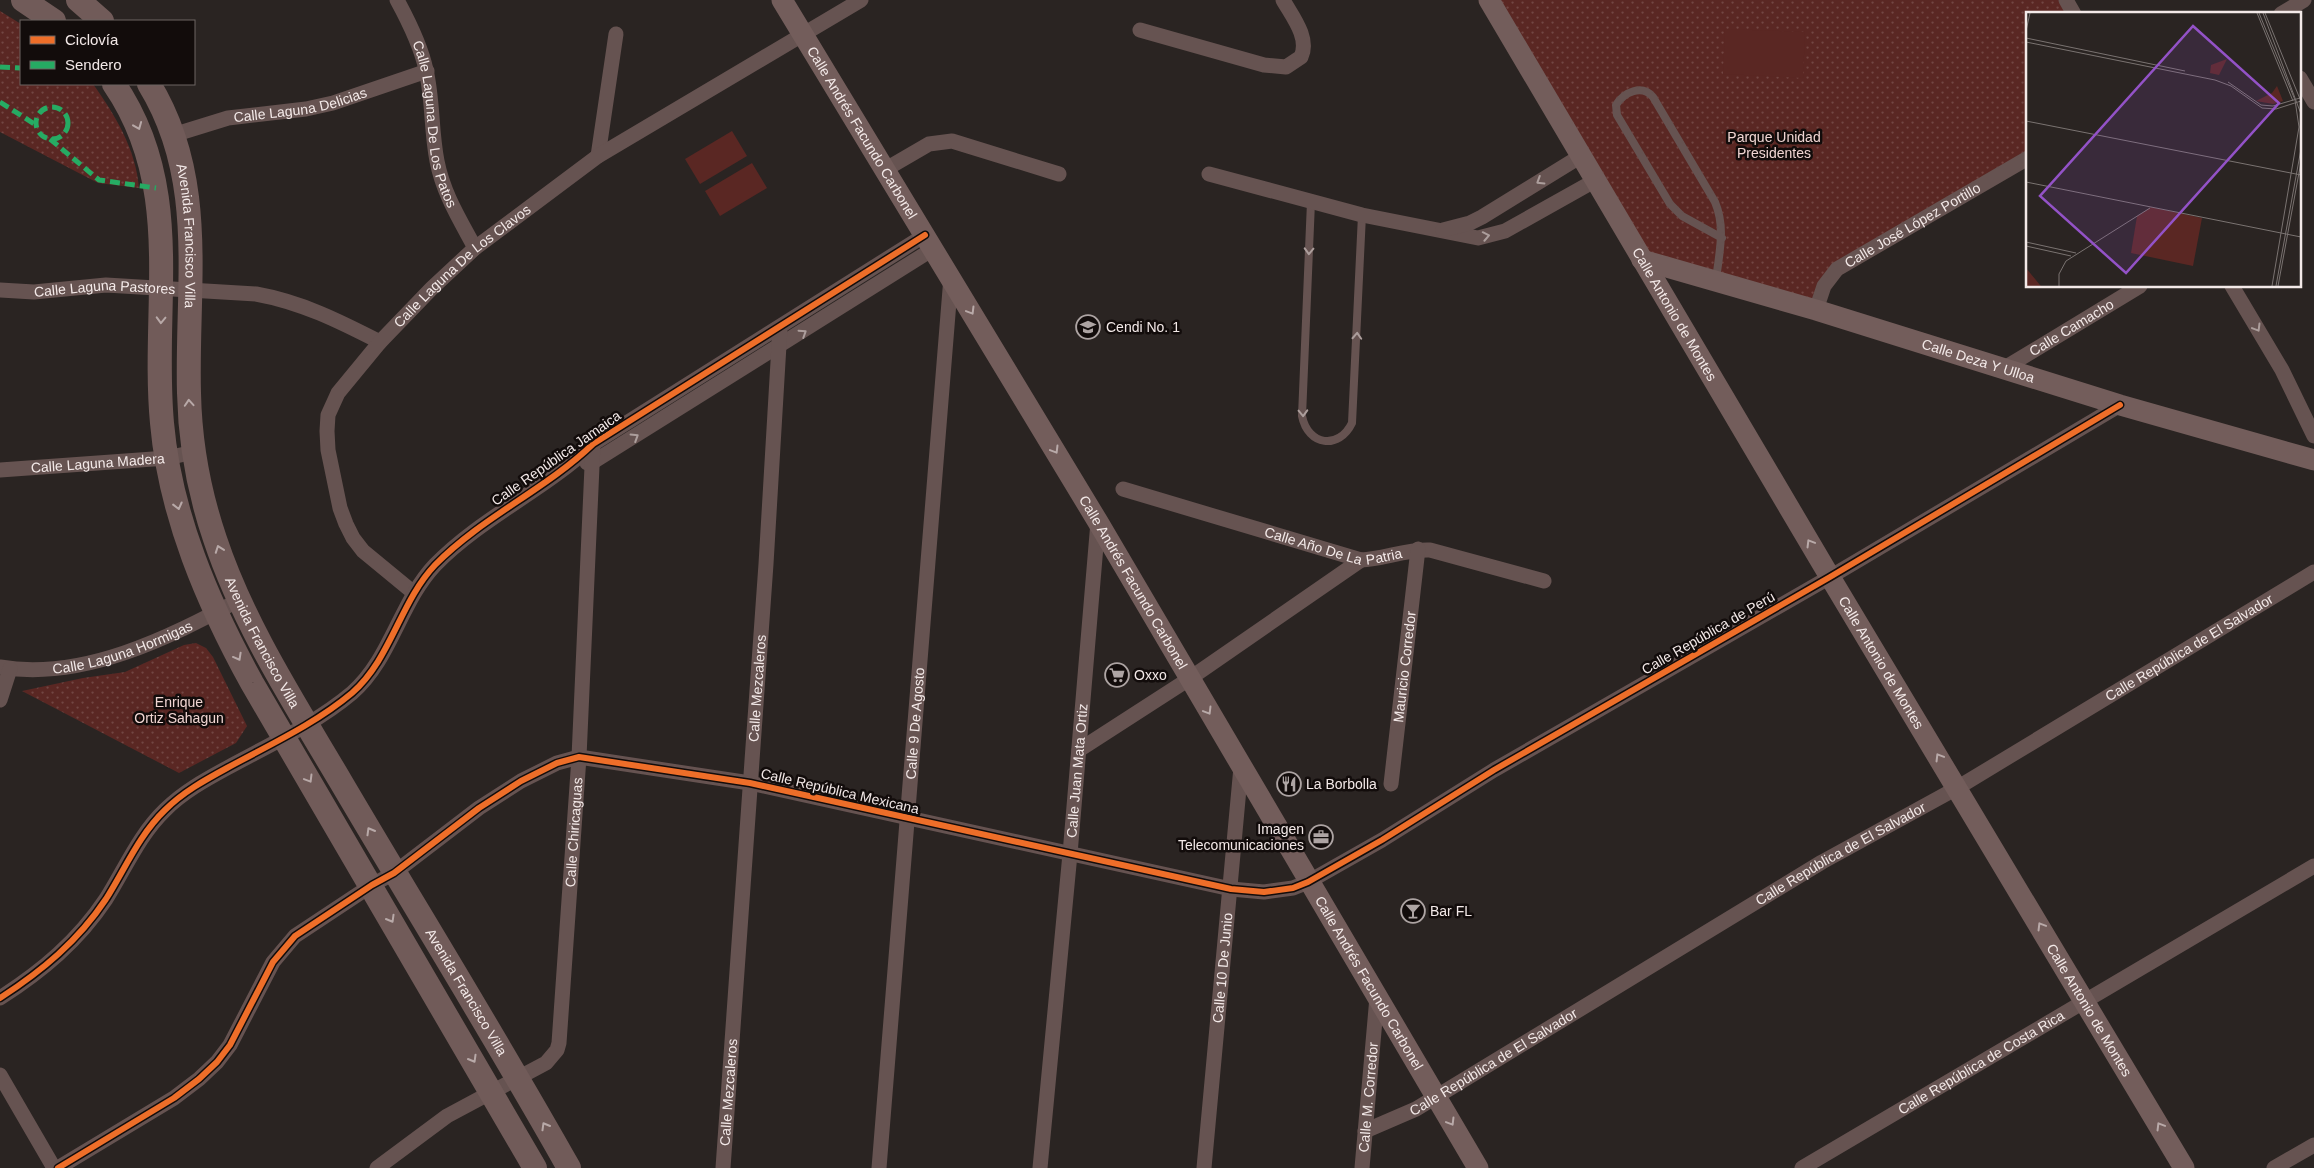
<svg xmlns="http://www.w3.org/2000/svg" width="2314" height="1168" viewBox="0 0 2314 1168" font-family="Helvetica,sans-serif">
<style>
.grass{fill:url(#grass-dots)}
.pitch{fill:#5a2723}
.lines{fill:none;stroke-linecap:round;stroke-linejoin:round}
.lane{stroke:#665351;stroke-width:8}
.street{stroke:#665351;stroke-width:15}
.secondary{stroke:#735d5b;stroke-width:21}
.primary{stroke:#715b59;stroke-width:24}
.quiet{stroke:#26ab63;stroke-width:5;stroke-dasharray:10 5;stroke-linecap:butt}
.cycleway-casing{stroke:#120c0b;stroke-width:9}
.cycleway{stroke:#ee6e29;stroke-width:6}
.oneway{stroke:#b8a9a8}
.oneway2{stroke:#ac9e9c}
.oneway3{stroke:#b9aaa9}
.labels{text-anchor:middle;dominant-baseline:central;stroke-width:5;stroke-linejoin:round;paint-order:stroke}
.street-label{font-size:14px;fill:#f3e9e8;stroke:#120c0b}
.park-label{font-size:14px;fill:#f0d5d2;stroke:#120c0b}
.poi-label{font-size:14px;fill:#f3e9e8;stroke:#120c0b;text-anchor:start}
.inset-road{fill:none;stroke:#7a7371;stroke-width:1}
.view{fill:#9352c7;fill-opacity:0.15;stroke:#9352c7;stroke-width:2.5}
.inset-edge{fill:none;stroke:#f3e9e8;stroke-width:2.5}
</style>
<defs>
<pattern id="grass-dots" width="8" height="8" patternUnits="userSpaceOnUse" patternTransform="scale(1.25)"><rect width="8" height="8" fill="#5a2723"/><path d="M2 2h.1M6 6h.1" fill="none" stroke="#724643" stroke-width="1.8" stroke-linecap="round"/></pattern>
</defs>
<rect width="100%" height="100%" fill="#2a2422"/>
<g class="grass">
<polygon points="1497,0 2070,0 2078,14 2028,14 2028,164 1822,285 1812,308 1651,260"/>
<path d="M0,11L21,24V84H93C115,115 136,149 139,188L98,183L0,132Z"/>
<polygon points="196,643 206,648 213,657 247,726 236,743 179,773 22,691 83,678 125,672 184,645"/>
</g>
<g class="pitch">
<polygon points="1725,29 1805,32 1803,78 1723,74"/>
<polygon points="732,131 747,156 700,184 685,159"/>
<polygon points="752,163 767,188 720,216 705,191"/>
</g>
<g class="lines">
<g class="lane">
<path d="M1311,202L1302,416C1308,446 1339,450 1352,423L1362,215"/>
<path d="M1716,280C1719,253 1726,228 1715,202L1653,97C1642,84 1624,92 1616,105L1617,115L1670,204L1682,216L1722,238"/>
</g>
<g class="street">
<path id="s1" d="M397,0C409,22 421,46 426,70C433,100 431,131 437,161C443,193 460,220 475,248"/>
<polyline points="2066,0 2074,14"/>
<polyline points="2281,14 2304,0"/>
<path d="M1140,30L1264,65L1286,67L1301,57C1310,38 1292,16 1283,0"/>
<polyline points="2300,78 2314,102"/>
<path id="s2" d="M173,135L228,118L306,109L333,103L427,71"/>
<polyline points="598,156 616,34"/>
<polyline points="886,169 929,144 952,141 1059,174"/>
<polyline points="1209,174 1362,215 1478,238 1505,231 1596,180"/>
<polyline points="1443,230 1470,223 1482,217 1581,156"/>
<polyline points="2232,286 2282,370 2314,436"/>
<path id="s3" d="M0,290L34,292L106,285L256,294C301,302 339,321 380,342"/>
<path id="s4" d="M1816,310L1824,286L1837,269L2028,158"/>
<path id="s5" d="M2003,369L2140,286"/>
<polyline points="587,463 593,462 933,249"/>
<path id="s6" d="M0,470L167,458L194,452"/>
<path id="s7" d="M1123,489L1361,560C1384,559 1406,549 1430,550L1544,581"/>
<path id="s8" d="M414,593L363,551L353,538L346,524L340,508L328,450L327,431L328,415L338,393L380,342L432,288L475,248L598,156L861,0"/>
<path id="s9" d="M0,667C83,681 168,638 239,600"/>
<polyline points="0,700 10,669"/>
<polyline points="1079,750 1189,679 1361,560"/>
<path id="s10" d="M1391,784L1418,549"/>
<path d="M0,998C42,971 78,941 106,899C125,869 139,835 165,810C183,792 205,780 227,768C269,745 315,724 352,693C391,659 400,602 435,565C482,517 545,490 593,444L925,235"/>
<polyline points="0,1075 54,1168"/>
<path id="s11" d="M1365,1131L1416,1109L1822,862L1957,788L2314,572"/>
<polyline points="58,1168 174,1098 199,1079 217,1062 230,1045 273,962 295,936 372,885 394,873 479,808 521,781 557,763 579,757 750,783 1231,889 1264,892 1293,888 1308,882 1382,840 1494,770 1830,577 2120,405"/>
<path id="s12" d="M377,1168L447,1116L546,1063L557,1050L559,1043L579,757L593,444"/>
<path id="s13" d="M723,1168L766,564L780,328"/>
<path id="s14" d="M879,1168L951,277"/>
<path id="s15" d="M1040,1168L1070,854L1098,522"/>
<path id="s16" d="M1204,1168L1241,767"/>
<path id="s17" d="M1362,1168L1377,997"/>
<path id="s18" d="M1802,1168L2314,866"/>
<polyline points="2274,1168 2314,1145"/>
</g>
<g class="secondary">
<path id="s19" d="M782,0L1098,522L1478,1168"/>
<path id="s20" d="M1489,0L1830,577L2184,1168"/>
<path id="s21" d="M1642,260L1816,310L2120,405L2314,460"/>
</g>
<g class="primary">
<polyline points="23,0 54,21"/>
<polyline points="78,0 102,21"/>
<path d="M114,84C186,189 151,305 162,423C170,515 208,603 252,683L535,1168"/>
<path id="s22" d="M149,84C208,180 186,286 189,393C190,442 199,492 215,539C244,626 295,704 341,782C417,911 496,1038 569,1168"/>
</g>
<g class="quiet">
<polyline points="0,67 21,68"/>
<polyline points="0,102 36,125"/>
<circle cx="52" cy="123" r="16"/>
<polyline points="50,139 99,180 156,188"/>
</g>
<g class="cycleway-casing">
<g id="cycleway">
<path d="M0,998C42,971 78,941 106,899C125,869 139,835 165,810C183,792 205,780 227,768C269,745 315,724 352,693C391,659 400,602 435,565C482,517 545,490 593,444L925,235"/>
<polyline points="58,1168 174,1098 199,1079 217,1062 230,1045 273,962 295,936 372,885 394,873 479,808 521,781 557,763 579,757 750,783 1231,889 1264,892 1293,888 1308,882 1382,840 1494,770 1830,577 2120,405"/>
</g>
</g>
<use href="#cycleway" class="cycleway"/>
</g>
<defs><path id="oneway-chevron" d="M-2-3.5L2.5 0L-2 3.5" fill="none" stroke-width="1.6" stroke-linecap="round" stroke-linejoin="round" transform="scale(1.25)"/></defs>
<g class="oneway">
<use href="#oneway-chevron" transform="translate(138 126) rotate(68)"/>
<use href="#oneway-chevron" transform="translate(161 320) rotate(92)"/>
<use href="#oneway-chevron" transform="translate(189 403) rotate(-94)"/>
<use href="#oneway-chevron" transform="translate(178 506) rotate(76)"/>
<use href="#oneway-chevron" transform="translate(219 549) rotate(-110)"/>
<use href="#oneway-chevron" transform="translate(238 657) rotate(61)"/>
<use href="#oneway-chevron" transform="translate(309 779) rotate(59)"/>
<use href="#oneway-chevron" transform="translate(370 831) rotate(-120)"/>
<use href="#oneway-chevron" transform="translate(391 919) rotate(60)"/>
<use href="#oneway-chevron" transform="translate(473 1059) rotate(60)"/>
<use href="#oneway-chevron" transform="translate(545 1126) rotate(-120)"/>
</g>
<g class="oneway2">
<use href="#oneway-chevron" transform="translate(1540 181) rotate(148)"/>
<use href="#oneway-chevron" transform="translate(1486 236) rotate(-11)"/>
<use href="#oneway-chevron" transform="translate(1309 251) rotate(92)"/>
<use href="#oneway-chevron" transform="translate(2257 328) rotate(59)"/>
<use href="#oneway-chevron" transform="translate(803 333) rotate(-33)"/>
<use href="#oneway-chevron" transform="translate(1357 336) rotate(-87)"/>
<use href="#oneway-chevron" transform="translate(1303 413) rotate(88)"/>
<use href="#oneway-chevron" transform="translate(635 437) rotate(-32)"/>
</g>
<g class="oneway3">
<use href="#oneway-chevron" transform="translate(971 311) rotate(59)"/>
<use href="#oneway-chevron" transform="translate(1055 450) rotate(59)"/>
<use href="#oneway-chevron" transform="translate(1810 543) rotate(-121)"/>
<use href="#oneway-chevron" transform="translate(1208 711) rotate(59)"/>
<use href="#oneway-chevron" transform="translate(1939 757) rotate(-121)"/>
<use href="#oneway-chevron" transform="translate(2041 926) rotate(-121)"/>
<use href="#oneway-chevron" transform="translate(1451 1122) rotate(59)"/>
<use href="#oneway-chevron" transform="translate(2160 1126) rotate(-121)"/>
</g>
<defs>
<g id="school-ring" transform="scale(1.25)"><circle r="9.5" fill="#120c0b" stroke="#ada4a3" stroke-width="1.5"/><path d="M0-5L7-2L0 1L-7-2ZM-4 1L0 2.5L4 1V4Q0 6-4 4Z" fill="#ada4a3"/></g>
<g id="supermarket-ring" transform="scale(1.25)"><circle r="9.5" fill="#120c0b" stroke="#ada4a3" stroke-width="1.5"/><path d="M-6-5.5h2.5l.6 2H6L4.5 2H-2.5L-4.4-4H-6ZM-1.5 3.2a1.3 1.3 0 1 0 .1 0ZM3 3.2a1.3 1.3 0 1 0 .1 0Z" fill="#ada4a3"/></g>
<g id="restaurant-ring" transform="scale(1.25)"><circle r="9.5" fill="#120c0b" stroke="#ada4a3" stroke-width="1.5"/><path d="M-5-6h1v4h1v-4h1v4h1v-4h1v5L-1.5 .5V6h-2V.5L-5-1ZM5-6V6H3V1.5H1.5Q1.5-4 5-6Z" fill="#ada4a3"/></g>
<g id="office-ring" transform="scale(1.25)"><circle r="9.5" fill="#120c0b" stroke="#ada4a3" stroke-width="1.5"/><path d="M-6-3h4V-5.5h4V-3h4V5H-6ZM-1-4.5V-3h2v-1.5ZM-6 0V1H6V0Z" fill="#ada4a3"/></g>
<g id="bar-ring" transform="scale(1.25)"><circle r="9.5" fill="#120c0b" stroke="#ada4a3" stroke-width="1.5"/><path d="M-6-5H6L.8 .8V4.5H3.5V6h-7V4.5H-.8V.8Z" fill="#ada4a3"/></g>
</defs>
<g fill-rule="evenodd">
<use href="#school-ring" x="1088" y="327"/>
<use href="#supermarket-ring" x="1117" y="675"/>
<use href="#restaurant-ring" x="1289" y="784"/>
<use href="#office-ring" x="1321" y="837"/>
<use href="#bar-ring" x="1413" y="911"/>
</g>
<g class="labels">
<g class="street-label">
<text stroke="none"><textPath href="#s2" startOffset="131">Calle Laguna Delicias</textPath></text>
<text stroke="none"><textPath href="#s1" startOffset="131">Calle Laguna De Los Patos</textPath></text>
<text stroke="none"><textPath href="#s19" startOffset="155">Calle Andrés Facundo Carbonel</textPath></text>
<text stroke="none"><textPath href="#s4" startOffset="134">Calle José López Portillo</textPath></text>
<text stroke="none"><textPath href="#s22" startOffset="159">Avenida Francisco Villa</textPath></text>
<text stroke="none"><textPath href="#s8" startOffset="412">Calle Laguna De Los Clavos</textPath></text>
<text stroke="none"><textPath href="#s3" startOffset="105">Calle Laguna Pastores</textPath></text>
<text stroke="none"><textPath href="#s20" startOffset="365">Calle Antonio de Montes</textPath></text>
<text stroke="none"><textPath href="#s5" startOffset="80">Calle Camacho</textPath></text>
<text stroke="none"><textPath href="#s21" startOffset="351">Calle Deza Y Ulloa</textPath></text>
<text transform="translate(556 458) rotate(-35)">Calle República Jamaica</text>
<text stroke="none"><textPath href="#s6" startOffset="98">Calle Laguna Madera</textPath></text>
<text stroke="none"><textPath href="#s7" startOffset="219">Calle Año De La Patria</textPath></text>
<text stroke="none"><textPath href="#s19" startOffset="680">Calle Andrés Facundo Carbonel</textPath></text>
<text transform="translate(1708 633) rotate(-30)">Calle República de Perú</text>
<text stroke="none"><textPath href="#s22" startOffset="579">Avenida Francisco Villa</textPath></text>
<text stroke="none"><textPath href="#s9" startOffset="126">Calle Laguna Hormigas</textPath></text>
<text stroke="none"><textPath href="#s11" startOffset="956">Calle República de El Salvador</textPath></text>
<text stroke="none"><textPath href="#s20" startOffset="770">Calle Antonio de Montes</textPath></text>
<text stroke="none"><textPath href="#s10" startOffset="118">Mauricio Corredor</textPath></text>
<text stroke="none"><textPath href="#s13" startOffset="481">Calle Mezcaleros</textPath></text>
<text stroke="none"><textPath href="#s14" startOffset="446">Calle 9 De Agosto</textPath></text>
<text stroke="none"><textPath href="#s15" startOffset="399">Calle Juan Mata Ortiz</textPath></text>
<text transform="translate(840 791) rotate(13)">Calle República Mexicana</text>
<text stroke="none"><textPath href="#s12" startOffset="435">Calle Chiricaguas</textPath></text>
<text stroke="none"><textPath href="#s11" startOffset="551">Calle República de El Salvador</textPath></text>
<text stroke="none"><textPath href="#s16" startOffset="201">Calle 10 De Junio</textPath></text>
<text stroke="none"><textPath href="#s19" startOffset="1145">Calle Andrés Facundo Carbonel</textPath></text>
<text stroke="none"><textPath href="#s22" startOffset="984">Avenida Francisco Villa</textPath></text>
<text stroke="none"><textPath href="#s20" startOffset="1175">Calle Antonio de Montes</textPath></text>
<text stroke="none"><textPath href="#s11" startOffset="146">Calle República de El Salvador</textPath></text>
<text stroke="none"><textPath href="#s18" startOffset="208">Calle República de Costa Rica</textPath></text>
<text stroke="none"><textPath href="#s13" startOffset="76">Calle Mezcaleros</textPath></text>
<text stroke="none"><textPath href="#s17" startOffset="71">Calle M. Corredor</textPath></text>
</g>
<g class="park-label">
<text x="1774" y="137">Parque Unidad<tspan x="1774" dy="16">Presidentes</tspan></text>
<text x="179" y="702">Enrique<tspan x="179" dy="16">Ortiz Sahagun</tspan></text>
</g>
<g class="poi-label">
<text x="1106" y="327">Cendi No. 1</text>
<text x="1134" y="675">Oxxo</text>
<text x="1306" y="784">La Borbolla</text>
<text x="1304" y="829" text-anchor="end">Imagen<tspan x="1304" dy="16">Telecomunicaciones</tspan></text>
<text x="1430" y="911">Bar FL</text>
</g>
</g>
<g transform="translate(2026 12)">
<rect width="275" height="275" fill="#2a2422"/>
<path d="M201,47L193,63L184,61L185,53ZM251,74L257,89L247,92L230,89L246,81ZM125,195L176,206L167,254L105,241L111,204ZM0,256L14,273L15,274H0Z" fill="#5a2723"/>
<path class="inset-road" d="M231,1L267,89M233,1L269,88L273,115L246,274M237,1L275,102M239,1L274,87M0,19L4,1M0,26L159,59M0,30L189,68L205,74L236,96L250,97L275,89M202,70L235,93L247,94L274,86M0,109L275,163M0,170L275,225M0,230L50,241M0,234L45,244M33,274V262L40,249L124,196M250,274L275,137M252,274L275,150"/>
<path class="view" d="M167,14L253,91L100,261L14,184Z"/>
<rect width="275" height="275" class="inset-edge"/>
</g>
<rect x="20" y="20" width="175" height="65" fill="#120c0b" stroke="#6c6463"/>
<rect x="30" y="36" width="25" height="8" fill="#ee6e29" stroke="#6c6463"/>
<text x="65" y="45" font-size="15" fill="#f3e9e8">Ciclovía</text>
<rect x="30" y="61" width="25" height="8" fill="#26ab63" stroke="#6c6463"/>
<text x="65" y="70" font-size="15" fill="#f3e9e8">Sendero</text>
</svg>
